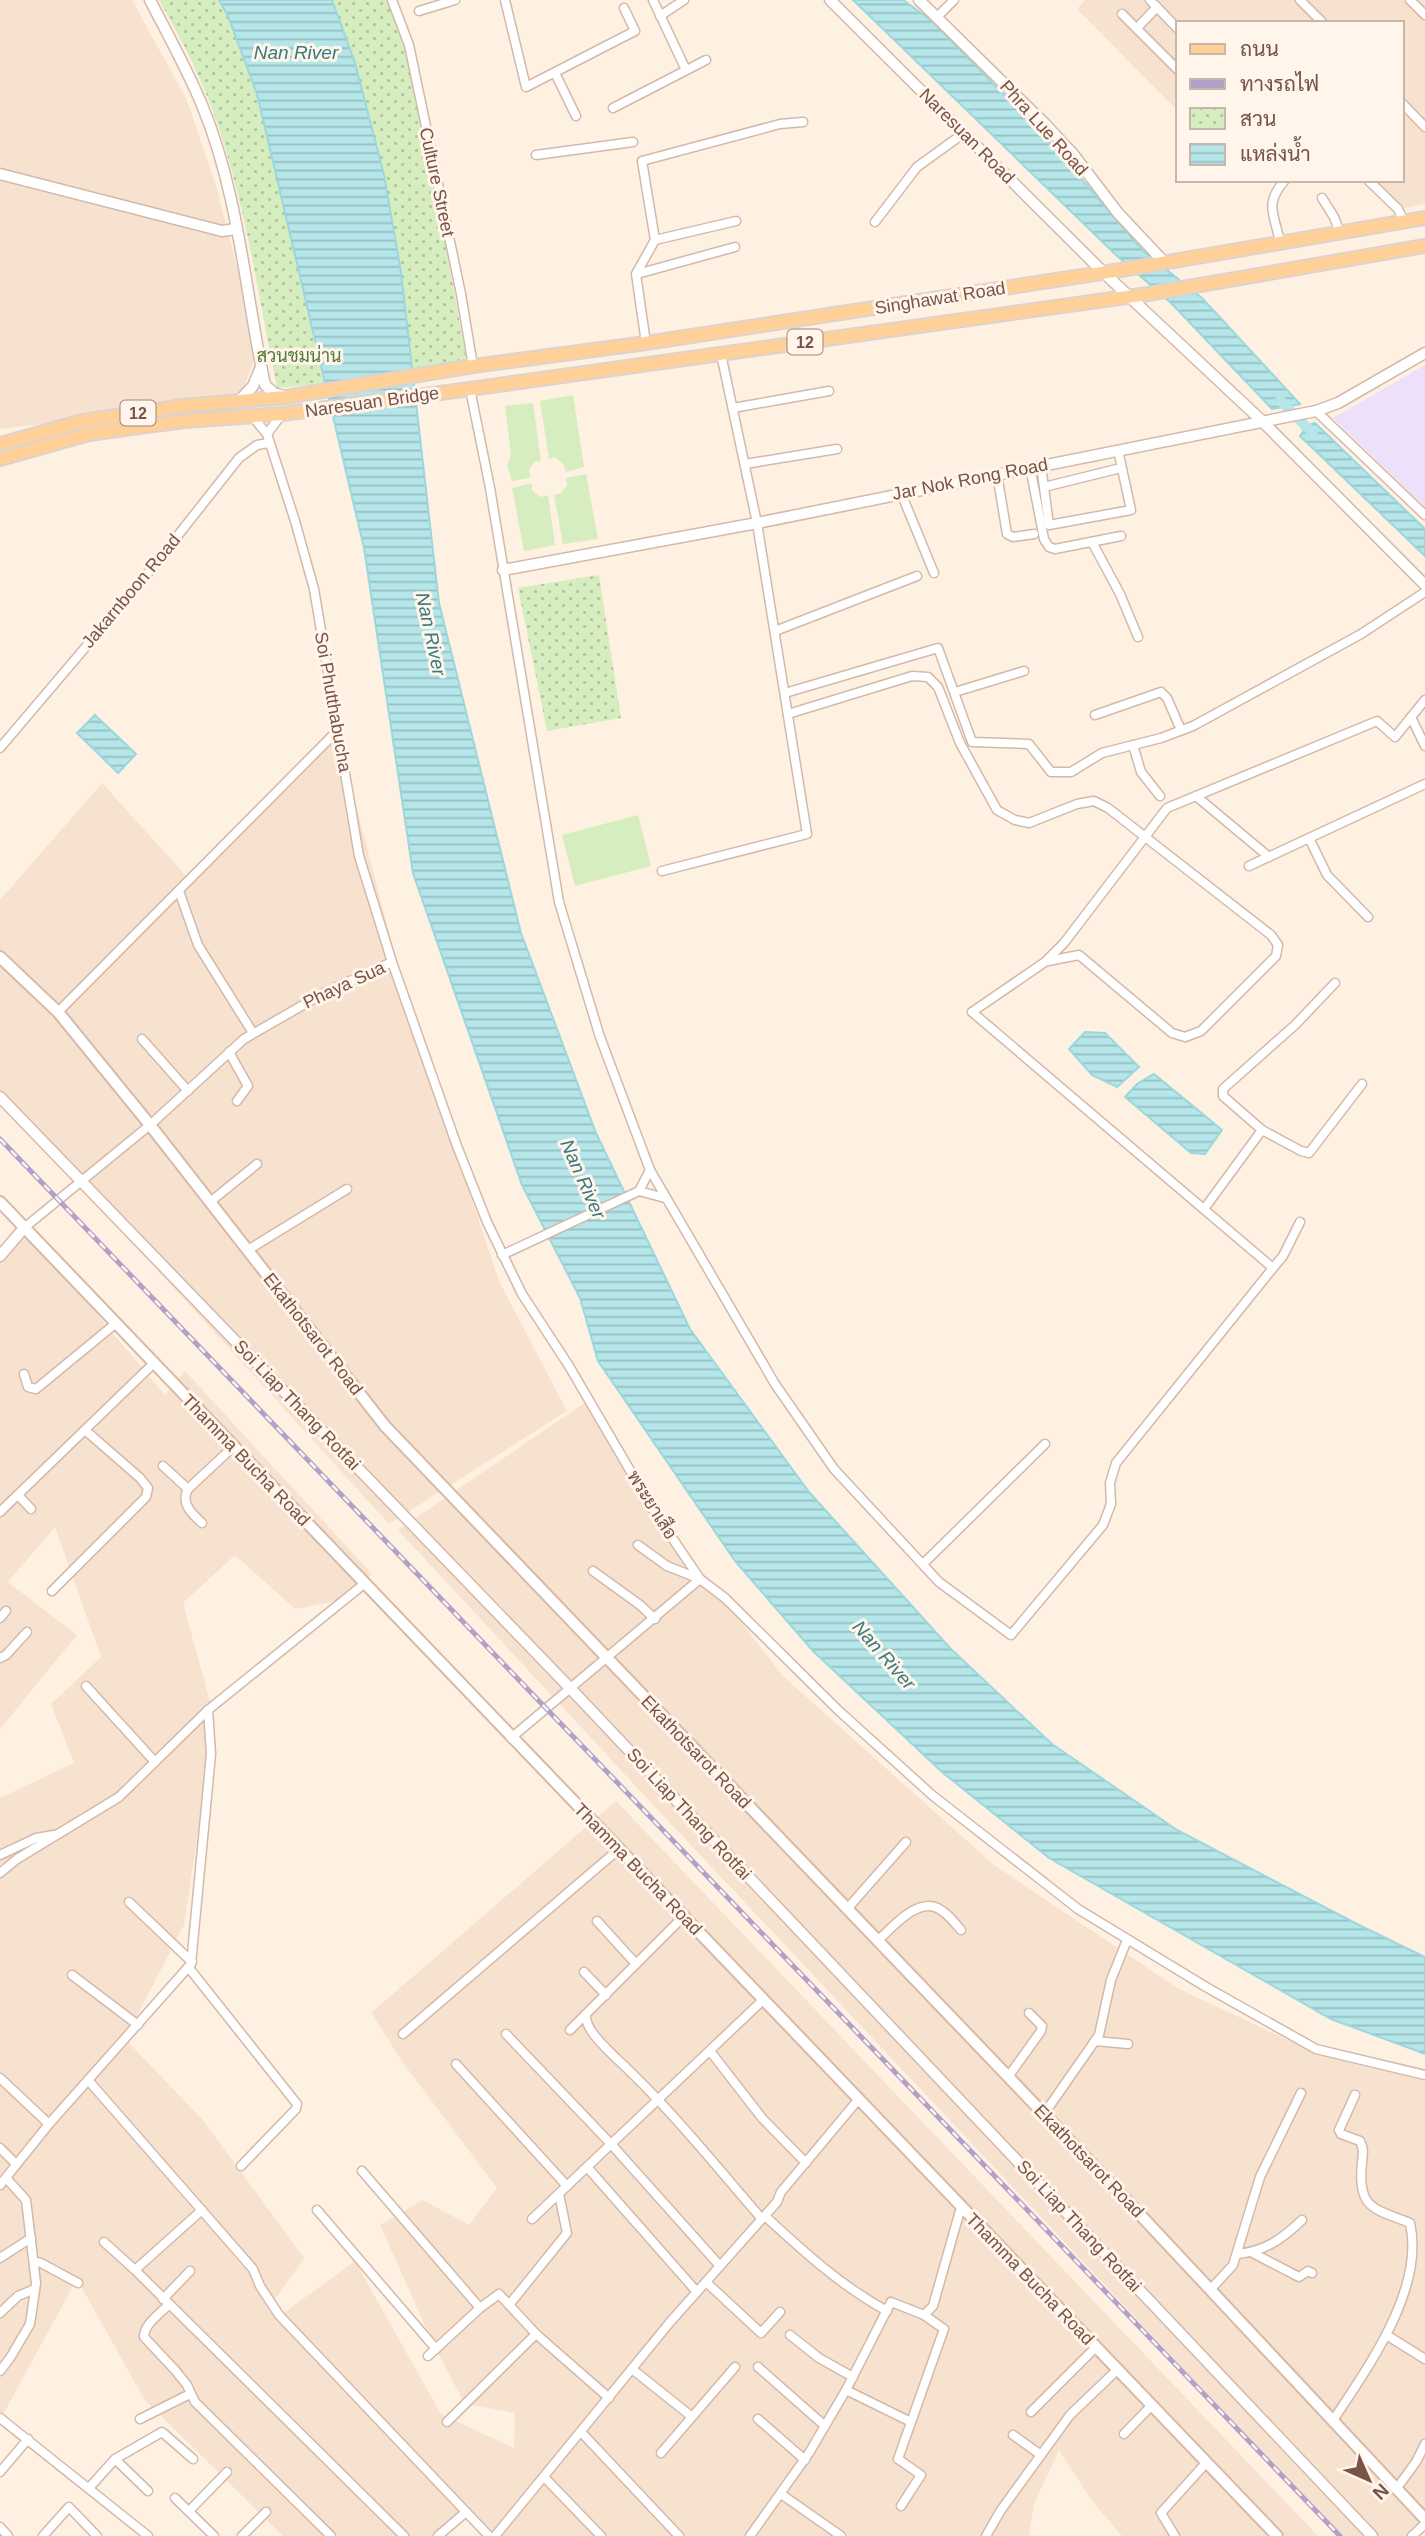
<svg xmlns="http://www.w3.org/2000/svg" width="1425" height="2536" viewBox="0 0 1425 2536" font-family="Arial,Sarabun,sans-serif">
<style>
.residential{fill:#f7e2d0}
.education{fill:#eedffb}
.green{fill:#d6edbf}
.park{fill:url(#park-dots)}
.water{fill:url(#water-rules);stroke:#9ad8dd;stroke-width:2}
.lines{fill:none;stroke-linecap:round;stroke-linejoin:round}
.canal{stroke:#b5e6ea;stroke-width:10}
.minor-casing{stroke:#d3b9aa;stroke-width:11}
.tertiary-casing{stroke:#d3b9aa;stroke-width:13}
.secondary-casing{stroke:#d6b9a7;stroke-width:14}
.primary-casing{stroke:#dcd3cf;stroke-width:16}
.minor{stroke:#fff;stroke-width:8}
.tertiary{stroke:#fff;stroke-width:10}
.secondary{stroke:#fff;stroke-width:10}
.primary{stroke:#ffd199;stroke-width:12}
.rail-casing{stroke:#b3a0c9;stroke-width:5}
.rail{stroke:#fff5eb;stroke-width:2.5;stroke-dasharray:8;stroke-linecap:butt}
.labels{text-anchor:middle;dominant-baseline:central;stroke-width:6;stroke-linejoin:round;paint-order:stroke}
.shield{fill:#fff5eb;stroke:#a18478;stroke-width:2}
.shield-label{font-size:16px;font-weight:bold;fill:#795446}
.street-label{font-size:18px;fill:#795446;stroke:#fff5eb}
.park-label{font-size:18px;fill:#527a3a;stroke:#fff5eb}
.water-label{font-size:19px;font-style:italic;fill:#387a80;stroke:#fff5eb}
</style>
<defs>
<pattern id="park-dots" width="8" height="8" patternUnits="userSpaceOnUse" patternTransform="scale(1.75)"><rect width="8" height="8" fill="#d6edbf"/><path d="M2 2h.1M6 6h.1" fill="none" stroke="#b2c39d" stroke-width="1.8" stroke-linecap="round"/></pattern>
<pattern id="water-rules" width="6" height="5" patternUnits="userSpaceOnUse" patternTransform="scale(1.75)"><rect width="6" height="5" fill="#b5e6ea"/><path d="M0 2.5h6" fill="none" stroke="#98bdbf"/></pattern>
</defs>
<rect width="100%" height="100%" fill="#fef1e2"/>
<g class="residential">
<polygon points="0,0 132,0 186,98 216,185 258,348 239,401 0,429"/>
<polygon points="1085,0 1425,0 1425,204 1398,209 1374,180 1402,180 1402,23 1178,23 1178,111 1077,9"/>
<polygon points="337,731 409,1011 499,1281 567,1411 389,1524 0,1097 0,900 102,783 190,880"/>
<polygon points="24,1228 165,1395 185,1371 372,1574 346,1599 295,1609 235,1555 183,1603 215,1720 184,1925 125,2039 202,2119 304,2258 272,2304 282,2314 355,2261 441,2414 514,2448 515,2413 465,2404 435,2348 380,2225 423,2200 469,2225 497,2188 404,2064 371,2013 616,1801 1318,2536 1122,2536 1092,2501 1059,2450 1034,2504 1029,2536 495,2536 396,2435 466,2512 443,2536 283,2536 144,2399 77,2279 0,2420 0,1798 74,1763 51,1704 101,1657 55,1527 8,1582 77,1635 0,1729 0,1256"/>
<polygon points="589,1400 658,1517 783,1676 994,1865 1179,1989 1305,2048 1425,2074 1425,2524 1413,2536 1341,2536 657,1809 398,1530"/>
</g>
<polygon class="education" points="1425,365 1425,507 1333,418"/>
<g class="green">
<polygon points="573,395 584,467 566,472 564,465 555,457 549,459 540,401"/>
<polygon points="533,403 541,461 534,462 529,470 530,478 512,481 507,466 511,454 505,406"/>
<polygon points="586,474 598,539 563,544 554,495 561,493 567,485 566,478"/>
<polygon points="532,483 532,491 541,497 548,495 555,545 524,551 512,488"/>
<polygon points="638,815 651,866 575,886 562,835"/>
</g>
<g class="park">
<path d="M159,0H219L228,16L263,106L333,383L277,388C257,289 242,178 203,86C190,56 175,28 159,0Z"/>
<polygon points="332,0 392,0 409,45 467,362 412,369 376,146 355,63"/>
<polygon points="599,575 621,718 547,731 518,588"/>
</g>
<g class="water">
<polygon points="219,0 332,0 355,63 384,175 401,272 439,603 521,933 596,1133 690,1329 809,1492 950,1648 1052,1744 1177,1830 1357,1924 1425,1957 1425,2054 1331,2019 1049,1858 942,1772 813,1651 735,1561 598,1361 580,1298 522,1185 413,873 364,548 257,94 228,16"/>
<polygon points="853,0 903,0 932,21 1049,141 1143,251 1202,298 1300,404 1272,409 1171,303 1116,255"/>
<polygon points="1315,423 1425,529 1425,556 1300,436 1306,426"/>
<polygon points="95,715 136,754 118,773 77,733"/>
<polygon points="1085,1032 1105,1033 1139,1067 1117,1087 1092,1075 1069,1049"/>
<polygon points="1154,1074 1222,1130 1205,1154 1191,1153 1125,1097 1137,1084"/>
</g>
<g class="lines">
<polyline class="canal" points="1280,400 1313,434"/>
<g class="minor-casing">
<g id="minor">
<polyline points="392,0 409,45 461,294 473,366"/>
<polyline points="505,0 526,87 635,31 624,8"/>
<polyline points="653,0 686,70"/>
<polyline points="1150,0 1178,29"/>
<polyline points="1300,0 1323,23"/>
<polyline points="1410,0 1425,15"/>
<polyline points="419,11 455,0"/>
<polyline points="1122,14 1178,70"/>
<polyline points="660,16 684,0"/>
<polyline points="937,17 954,0"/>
<polyline points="1137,28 1157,7"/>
<polyline points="555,73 576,116"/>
<polyline points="1402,103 1425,127"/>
<polyline points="613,108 706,60"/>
<polyline points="536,155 633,142"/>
<polyline points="1368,180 1398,209 1404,222"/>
<polyline points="1322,198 1334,217 1340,233"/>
<polyline points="875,222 917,167 964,133"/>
<polyline points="655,240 736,221"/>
<path d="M1280,242C1274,213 1264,204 1285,180"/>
<polyline points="637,274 735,247"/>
<polyline points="646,343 636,274 655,240 642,161 780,124 803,122"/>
<polyline points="470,389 490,488 559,902 600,1037 650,1170 775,1384 834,1469 939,1582 1011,1635 1103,1525 1111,1504 1110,1483 1116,1463 1273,1268 972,1012 1045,962 1064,943 1167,808 1377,721 1395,737 1425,700"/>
<polyline points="733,408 829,391"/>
<polyline points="1316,411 1425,515"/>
<polyline points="252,416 267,434 282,414"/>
<polyline points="267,434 295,521 314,589 359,856 392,962 457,1146 487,1222 522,1294 569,1366 652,1508 700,1579 511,1738"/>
<polyline points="745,464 837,449"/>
<polyline points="1041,465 1049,525 1131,510 1118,450"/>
<polyline points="1030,467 1044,539 1049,547 1055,549 1121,536"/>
<polyline points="997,474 1007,534 1013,537 1034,534"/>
<polyline points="1044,487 1121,468"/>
<polyline points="901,493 934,573"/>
<polyline points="1092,542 1120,594 1138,637"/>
<polyline points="775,631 917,576"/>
<polyline points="955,692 1024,671"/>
<polyline points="785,693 938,648 972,742 1029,744 1051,772 1071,772 1102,753 1161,738 1193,726 1361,634 1425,592"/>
<polyline points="788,714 912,676 928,677 938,687 960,743 997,810 1015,820 1029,823 1077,804 1094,801 1108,808 1271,935 1278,945 1276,956 1201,1031 1185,1037 1172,1033 1079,955 1048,961"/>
<polyline points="1095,715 1161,692 1167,698 1181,730"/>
<polyline points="1411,717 1425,746"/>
<polyline points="1133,745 1141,772 1160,796"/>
<polyline points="0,748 145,577 239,458 257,445 269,443"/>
<polyline points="1196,796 1269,857"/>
<polyline points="1309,838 1327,875 1368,917"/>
<polyline points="1249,866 1425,784"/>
<polyline points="662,871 807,834 757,523 721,354"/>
<polyline points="179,891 198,945 253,1033"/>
<polyline points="58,1012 337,731"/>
<polyline points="142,1039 188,1091"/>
<polyline points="229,1052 248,1086 237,1101"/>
<polyline points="1262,1130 1301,1151 1309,1153 1362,1084"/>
<polyline points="639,1191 665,1198"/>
<polyline points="639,1191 650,1170"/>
<polyline points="210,1202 257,1164"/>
<polyline points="1204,1209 1262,1130 1223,1096 1223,1089 1295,1025 1335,983"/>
<polyline points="24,1228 150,1125 244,1039 324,993 392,962"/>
<polyline points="248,1250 347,1189"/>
<polyline points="502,1255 639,1191"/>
<polyline points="1273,1268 1283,1256 1300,1222"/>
<polyline points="24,1374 28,1387 36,1389 115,1324"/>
<polyline points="163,1466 188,1489 234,1446"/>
<path d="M188,1489C180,1503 192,1514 202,1523"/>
<polyline points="18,1495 31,1509"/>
<polyline points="0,1512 154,1363"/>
<polyline points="638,1545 667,1566 700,1579 725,1598 838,1710 932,1795 1078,1909 1206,1987 1316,2049 1425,2075"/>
<polyline points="923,1564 1045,1444"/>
<polyline points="593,1571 640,1605 655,1619"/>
<polyline points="52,1591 146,1497 148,1488 140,1478 85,1430"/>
<polyline points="0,1618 6,1611"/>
<polyline points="0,1658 6,1655 27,1632"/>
<polyline points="86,1686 155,1762"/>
<polyline points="0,1855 36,1838 54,1835"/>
<polyline points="0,1873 17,1859 119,1797 208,1710 364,1584"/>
<polyline points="129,1902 192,1962"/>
<polyline points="847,1909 906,1842"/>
<path d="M597,1921L636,1964L586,2014C584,2029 606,2048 616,2058C669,2107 715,2165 762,2219"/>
<path d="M877,1941C891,1929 915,1900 935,1907C946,1911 954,1922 961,1930"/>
<polyline points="636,1964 683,1917"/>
<polyline points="189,1968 297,2104 296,2109 241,2166"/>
<polyline points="584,1972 606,1995"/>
<polyline points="72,1975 138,2025"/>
<polyline points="570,2030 586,2014"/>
<polyline points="403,2034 619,1849"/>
<polyline points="506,2034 611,2144 720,2266"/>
<polyline points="1095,2041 1128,2044"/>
<polyline points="710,2051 762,2118 806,2163"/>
<polyline points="456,2064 567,2186"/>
<polyline points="1008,2077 1041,2031 1042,2026 1029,2013"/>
<polyline points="0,2078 49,2124"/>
<polyline points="88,2080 253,2269 260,2286 279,2315 489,2536"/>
<polyline points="1044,2114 1099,2035 1111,1980 1127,1940"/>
<polyline points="0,2148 16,2164"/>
<polyline points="587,2167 697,2292"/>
<polyline points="362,2171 480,2308"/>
<polyline points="0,2185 49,2124 191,1964 211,1754 208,1710"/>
<polyline points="202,2210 135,2270 404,2536"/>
<polyline points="317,2210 436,2349"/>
<path d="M765,2216C803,2251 841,2286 887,2311"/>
<polyline points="532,2219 763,2000"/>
<polyline points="104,2242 135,2270"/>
<polyline points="1251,2252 1299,2277 1308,2271 1312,2273"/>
<path d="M1237,2254C1265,2251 1281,2240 1302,2220"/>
<polyline points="0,2258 31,2238"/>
<polyline points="34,2261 41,2263 78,2283"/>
<polyline points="706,2282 761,2333 780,2312"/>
<polyline points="1211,2289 1233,2265 1260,2177 1301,2093"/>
<polyline points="163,2299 190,2271"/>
<path d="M168,2305C160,2314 144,2324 144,2337L175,2370L187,2385L195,2402L331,2536"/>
<polyline points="509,2305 567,2233 559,2194"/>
<polyline points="0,2313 18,2296 35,2289"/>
<polyline points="790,2335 819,2358 853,2377"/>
<polyline points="1388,2336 1425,2359"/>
<polyline points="428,2356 480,2308 499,2294 536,2334 609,2398"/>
<polyline points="758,2367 825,2426"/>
<polyline points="632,2369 691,2416"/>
<polyline points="0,2371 10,2358 30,2324 36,2283 26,2200 6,2178"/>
<polyline points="846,2390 911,2422"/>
<polyline points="1031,2412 1096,2347"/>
<polyline points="0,2418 148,2536"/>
<polyline points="140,2419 190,2394"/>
<polyline points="758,2419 805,2460"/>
<path d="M1334,2419C1368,2367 1425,2289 1410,2223C1373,2208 1357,2209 1362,2162C1363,2154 1364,2149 1360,2141L1341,2134L1339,2130L1355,2095"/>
<polyline points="447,2422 536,2334"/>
<polyline points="581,2432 679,2536"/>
<polyline points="1124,2434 1151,2406"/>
<polyline points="1013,2435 1041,2455"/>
<polyline points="661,2453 735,2367"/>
<polyline points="115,2459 148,2491"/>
<polyline points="0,2472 28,2439"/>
<polyline points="544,2477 601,2536"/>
<polyline points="89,2488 115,2459 162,2432 193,2459"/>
<polyline points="1397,2488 1416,2462 1425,2444"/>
<polyline points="781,2494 841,2536"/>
<polyline points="175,2498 214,2536"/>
<polyline points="901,2506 921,2475 898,2459 944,2329 924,2315"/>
<polyline points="189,2511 227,2472"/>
<polyline points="0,2527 8,2536"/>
<polyline points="43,2536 69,2507 97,2536"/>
<polyline points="242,2536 266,2512"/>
<polyline points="438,2536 466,2512"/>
<polyline points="495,2536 671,2321 777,2202 781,2192 858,2100"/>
<polyline points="750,2536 809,2453 846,2390 891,2302 924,2315 933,2306 961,2207"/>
<polyline points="986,2536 1001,2510 1070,2415 1117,2370"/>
<polyline points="1175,2536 1161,2513 1206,2463"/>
<polyline points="1412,2536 1425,2524"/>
</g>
</g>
<g class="tertiary-casing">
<g id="tertiary">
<path d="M150,0C168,35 187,69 202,105C239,194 245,292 265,385L274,393L283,396"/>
<polyline points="830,0 1103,272 1262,421 1425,585"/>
<polyline points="919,0 1045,124 1073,154 1118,213 1164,262"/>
<polyline points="0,174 222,231 236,229"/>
<polyline points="239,401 253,386 261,367"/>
<polyline points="503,570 757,523 1316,411 1338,403 1425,353"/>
<polyline points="0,1097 570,1688 1372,2536"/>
<polyline points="0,1256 24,1228"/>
</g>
</g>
<g class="secondary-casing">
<g id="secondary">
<polyline points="0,957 58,1012 150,1125 385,1426 1131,2205 1425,2519"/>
<polyline points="0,1202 1277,2536"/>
</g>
</g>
<g class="primary-casing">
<g id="primary">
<polyline points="0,444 83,421 183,406 286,397 473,366 646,343 1121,270 1425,218"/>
<polyline points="0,459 89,434 131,428 185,421 282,414 470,389 1148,294 1425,246"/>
</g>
</g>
<use href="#minor" class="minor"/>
<use href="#tertiary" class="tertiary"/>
<use href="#secondary" class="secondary"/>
<use href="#primary" class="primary"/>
<g class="rail-casing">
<polyline id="rail" points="0,1139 1340,2536"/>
</g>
<use href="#rail" class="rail"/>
</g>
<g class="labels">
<g class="shield">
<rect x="787.5" y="329.5" width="35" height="25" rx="5"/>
<rect x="120.5" y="400.5" width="35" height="25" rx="5"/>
</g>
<g class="shield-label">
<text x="805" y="342">12</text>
<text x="138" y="413">12</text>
</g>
<g class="street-label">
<text transform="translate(1044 128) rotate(48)">Phra Lue Road</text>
<text transform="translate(967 136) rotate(45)">Naresuan Road</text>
<text transform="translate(437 182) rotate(78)">Culture Street</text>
<text transform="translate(940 298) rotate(-9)">Singhawat Road</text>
<text transform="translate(372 402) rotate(-8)">Naresuan Bridge</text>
<text transform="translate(970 479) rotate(-11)">Jar Nok Rong Road</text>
<text transform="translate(131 591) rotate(-50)">Jakarnboon Road</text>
<text transform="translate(333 702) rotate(80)">Soi Phutthabucha</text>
<text transform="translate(344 985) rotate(-25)">Phaya Sua</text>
<text transform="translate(313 1334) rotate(52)">Ekathotsarot Road</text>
<text transform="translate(297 1405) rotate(46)">Soi Liap Thang Rotfai</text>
<text transform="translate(246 1460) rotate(46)">Thamma Bucha Road</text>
<text transform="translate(652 1505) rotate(58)">พระยาเสือ</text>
<text transform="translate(696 1752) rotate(46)">Ekathotsarot Road</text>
<text transform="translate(689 1814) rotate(47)">Soi Liap Thang Rotfai</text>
<text transform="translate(638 1869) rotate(46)">Thamma Bucha Road</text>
<text transform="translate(1089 2161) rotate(46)">Ekathotsarot Road</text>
<text transform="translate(1079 2226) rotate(47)">Soi Liap Thang Rotfai</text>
<text transform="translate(1030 2279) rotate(46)">Thamma Bucha Road</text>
</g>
<g class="park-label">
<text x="299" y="356">สวนชมน่าน</text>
</g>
<g class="water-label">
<text x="296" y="52">Nan River</text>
<text transform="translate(431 634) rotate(78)">Nan River</text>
<text transform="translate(583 1179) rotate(66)">Nan River</text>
<text transform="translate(884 1655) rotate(49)">Nan River</text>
</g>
</g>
<rect x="1176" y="21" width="228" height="161" fill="#fff5eb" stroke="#c9b5a9" stroke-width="2"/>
<rect x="1190" y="44" width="35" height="10" fill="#ffd199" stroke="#c9b5a9" stroke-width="2"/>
<text x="1240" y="56" font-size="21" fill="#795446">ถนน</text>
<rect x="1190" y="79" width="35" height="10" fill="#b3a0c9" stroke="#c9b5a9" stroke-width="2"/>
<text x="1240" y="91" font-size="21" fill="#795446">ทางรถไฟ</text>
<rect x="1190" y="108" width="35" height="21" fill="url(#park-dots)" stroke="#c9b5a9" stroke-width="2"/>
<text x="1240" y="126" font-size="21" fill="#795446">สวน</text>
<rect x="1190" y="144" width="35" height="21" fill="url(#water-rules)" stroke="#c9b5a9" stroke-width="2"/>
<text x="1240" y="161" font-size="21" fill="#795446">แหล่งน้ำ</text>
<g transform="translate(1369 2480) rotate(135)" stroke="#fff5eb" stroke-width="5" paint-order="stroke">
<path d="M0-5L12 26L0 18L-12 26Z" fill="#795446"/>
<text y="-10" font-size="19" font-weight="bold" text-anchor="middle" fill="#795446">N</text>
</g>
</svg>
